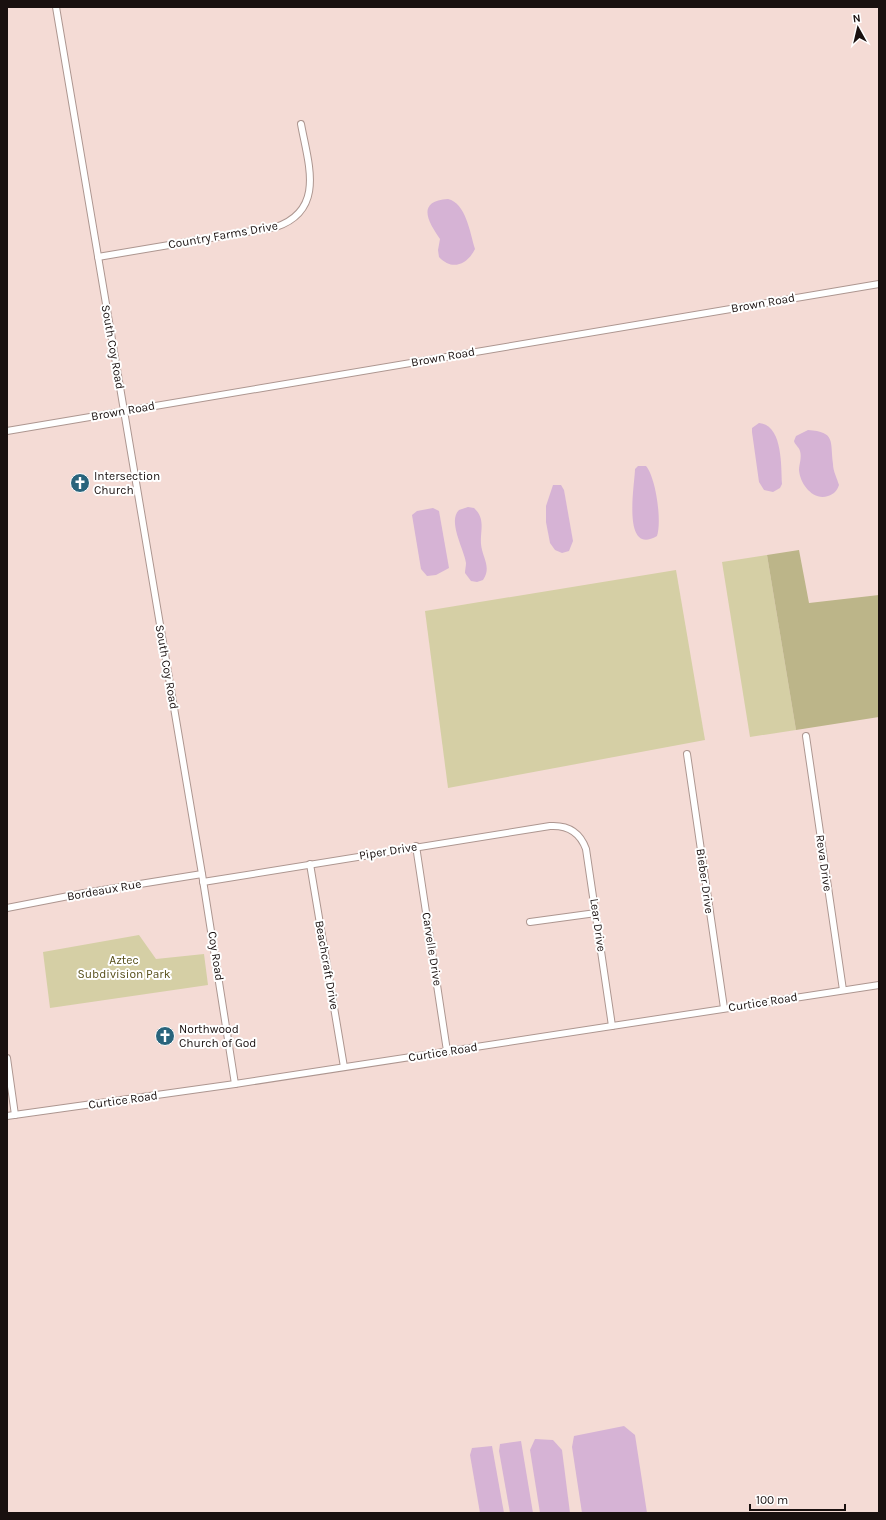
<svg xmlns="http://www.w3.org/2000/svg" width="886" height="1520" viewBox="0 0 886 1520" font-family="Karla,sans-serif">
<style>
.green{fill:#d5cfa5}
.forest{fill:#bcb589}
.water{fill:#d6b3d5}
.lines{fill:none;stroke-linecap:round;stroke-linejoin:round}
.minor-casing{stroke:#ad9690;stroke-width:8}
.minor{stroke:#fff;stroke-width:6}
.labels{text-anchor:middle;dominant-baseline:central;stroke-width:4;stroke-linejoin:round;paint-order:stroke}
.street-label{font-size:12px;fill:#19100f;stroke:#fff}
.poi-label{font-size:12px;fill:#19100f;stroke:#fff;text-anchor:start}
.park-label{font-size:12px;fill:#564e19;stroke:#fff}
</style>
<rect width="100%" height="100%" fill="#f4dbd5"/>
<g class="green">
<polygon points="767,555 796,730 750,737 722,562"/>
<polygon points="676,570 705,740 448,788 425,611"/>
<polygon points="139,935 156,959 204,954 208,985 50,1008 43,952"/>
</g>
<polygon class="forest" points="799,550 809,603 879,595 879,717 796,730 767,555"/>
<g class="water">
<path d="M448,199C466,203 470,233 475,249C467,265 452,271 439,257L438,250L440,239C428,222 416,201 448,199Z"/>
<path d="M759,423C783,425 781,466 782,484L780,488L773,492L764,490L759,482L752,432V428Z"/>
<path d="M808,430C836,432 830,441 833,464C833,471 837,478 839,485C837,491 834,494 828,496C813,501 800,484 799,470C799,464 802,458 800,451C799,447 795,445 794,441L796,436Z"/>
<path d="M638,466H646C656,478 662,521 657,536C621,557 635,483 635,469Z"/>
<polygon points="553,485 561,485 564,490 573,541 569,551 562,553 555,550 550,543 546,522 546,506"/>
<path d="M468,507L474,508C486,519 480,530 481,544C482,557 492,567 483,580L477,582L471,581L465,573C465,570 466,566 466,563C465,551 447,521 459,510Z"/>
<polygon points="433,508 439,511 449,568 436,575 427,576 421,569 412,515 417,511"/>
<polygon points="624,1426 635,1435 647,1513 582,1513 572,1447 574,1436"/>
<polygon points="535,1439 553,1440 562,1450 570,1513 540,1513 530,1450"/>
<polygon points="521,1441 533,1513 510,1513 499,1451 500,1444"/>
<polygon points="492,1446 504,1513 480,1513 470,1455 472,1448"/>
</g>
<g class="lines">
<g class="minor-casing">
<g id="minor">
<polyline points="56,7 202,874 235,1084"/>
<path d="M98,257L276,227C326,210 308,163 301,124"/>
<polyline points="7,431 879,284"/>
<polyline points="806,736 843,990"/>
<polyline points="687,754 724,1008"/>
<polyline points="416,846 447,1051"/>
<polyline points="310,864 344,1067"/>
<path d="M203,882L550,826C567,825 580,832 586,849L612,1026"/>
<polyline points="7,908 84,893 202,874"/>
<polyline points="530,922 596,913"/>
<polyline points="7,1058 15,1115"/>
<polyline points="7,1116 235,1084 879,985"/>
</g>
</g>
<use href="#minor" class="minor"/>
</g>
<defs>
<g id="church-disc" transform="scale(1)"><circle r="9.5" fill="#29647c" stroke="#fff"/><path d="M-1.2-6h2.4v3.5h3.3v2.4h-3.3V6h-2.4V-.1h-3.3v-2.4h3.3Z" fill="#fff"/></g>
</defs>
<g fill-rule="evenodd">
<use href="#church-disc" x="80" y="483"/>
<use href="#church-disc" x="165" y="1036"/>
</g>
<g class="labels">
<g class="street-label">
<text transform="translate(223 235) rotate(-10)">Country Farms Drive</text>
<text transform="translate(763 303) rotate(-10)">Brown Road</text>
<text transform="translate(113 347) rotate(80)">South Coy Road</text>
<text transform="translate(443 357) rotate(-10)">Brown Road</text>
<text transform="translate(123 411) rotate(-10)">Brown Road</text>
<text transform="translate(167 667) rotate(80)">South Coy Road</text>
<text transform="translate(388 851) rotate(-9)">Piper Drive</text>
<text transform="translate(824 863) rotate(82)">Reva Drive</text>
<text transform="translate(705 881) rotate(82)">Bieber Drive</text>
<text transform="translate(104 890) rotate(-10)">Bordeaux Rue</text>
<text transform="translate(598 925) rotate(82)">Lear Drive</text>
<text transform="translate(432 949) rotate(81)">Carvelle Drive</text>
<text transform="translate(216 956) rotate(81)">Coy Road</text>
<text transform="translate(327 965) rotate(80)">Beachcraft Drive</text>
<text transform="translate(763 1002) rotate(-9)">Curtice Road</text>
<text transform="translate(443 1052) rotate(-9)">Curtice Road</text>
<text transform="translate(123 1100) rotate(-8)">Curtice Road</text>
</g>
<g class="poi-label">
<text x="94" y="476">Intersection<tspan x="94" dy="14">Church</tspan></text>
<text x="179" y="1029">Northwood<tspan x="179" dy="14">Church of God</tspan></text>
</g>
<g class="park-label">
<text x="124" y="960">Aztec<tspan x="124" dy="14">Subdivision Park</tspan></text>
</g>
</g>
<rect width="886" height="1520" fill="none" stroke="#19100f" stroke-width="16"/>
<g transform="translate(858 28) rotate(352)" stroke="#ffffff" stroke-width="3" paint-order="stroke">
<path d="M0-3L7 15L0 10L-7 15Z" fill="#19100f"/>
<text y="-6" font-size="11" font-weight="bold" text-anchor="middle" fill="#19100f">N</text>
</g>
<path d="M750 1504v6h95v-6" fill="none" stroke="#19100f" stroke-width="2"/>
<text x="756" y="1504" font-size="12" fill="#19100f" stroke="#ffffff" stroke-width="3" paint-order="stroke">100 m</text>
</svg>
